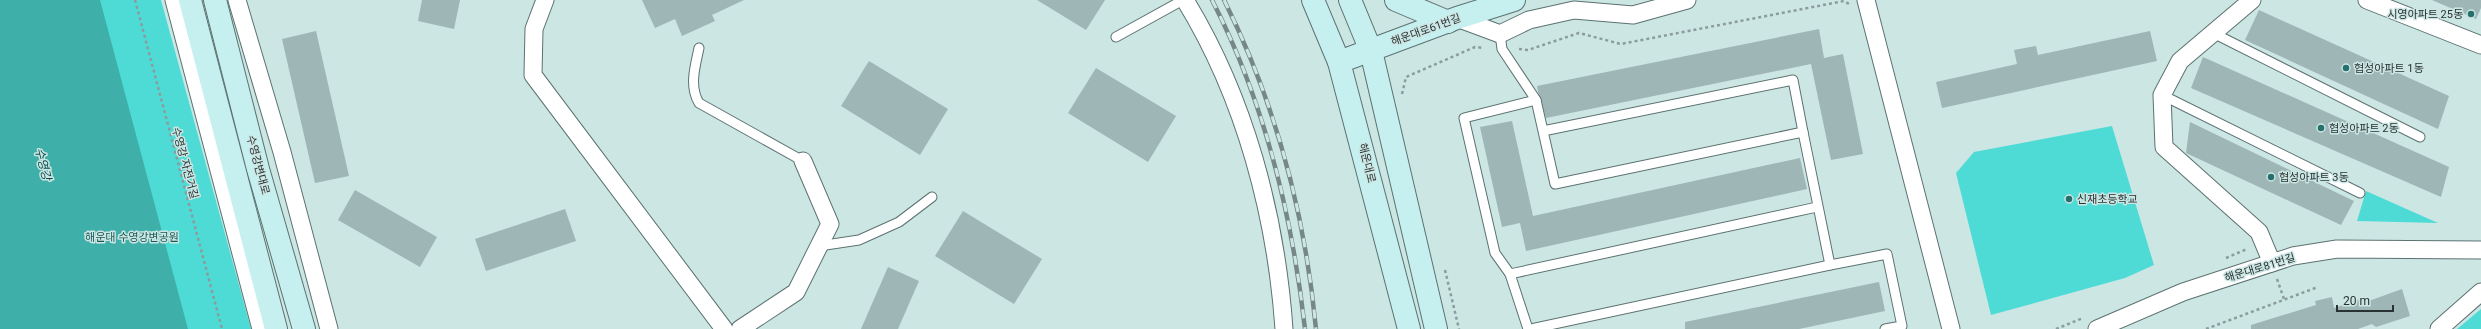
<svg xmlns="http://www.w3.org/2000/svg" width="2481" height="329" viewBox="0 0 2481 329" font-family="Roboto,'Noto Sans KR',sans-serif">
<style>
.green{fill:#4edbd6}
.water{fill:#3fafaa}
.building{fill:#9eb6b5}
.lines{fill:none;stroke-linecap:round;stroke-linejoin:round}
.lane-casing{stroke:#5c7271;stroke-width:11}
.street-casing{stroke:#5c7271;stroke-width:19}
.secondary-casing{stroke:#5c7271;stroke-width:24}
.path{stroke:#8a9d9c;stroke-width:2.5;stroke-dasharray:3 3;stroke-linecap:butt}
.lane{stroke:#fff;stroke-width:9}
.street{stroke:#fff;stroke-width:17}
.secondary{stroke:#c6f0ef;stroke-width:22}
.rail-casing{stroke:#768786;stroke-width:4.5}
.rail{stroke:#cce6e4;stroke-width:3;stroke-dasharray:9;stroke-linecap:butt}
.poi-dot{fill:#25706d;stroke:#cce6e4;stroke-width:1.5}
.labels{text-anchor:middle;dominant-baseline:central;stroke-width:3;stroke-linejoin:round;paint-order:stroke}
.poi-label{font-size:11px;fill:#293232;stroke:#cce6e4;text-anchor:start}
.street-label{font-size:11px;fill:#293232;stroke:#cce6e4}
.park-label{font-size:11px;fill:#1a5856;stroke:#cce6e4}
.water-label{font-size:12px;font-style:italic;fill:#0a4d4b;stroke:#cce6e4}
</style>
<rect width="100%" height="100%" fill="#cce6e4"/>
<g class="green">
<polygon points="0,0 161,0 251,329 0,329"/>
<polygon points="2112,126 2154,265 2125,278 1991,315 1956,173 1974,152"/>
<polygon points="2366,191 2438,223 2357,221"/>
<polygon points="2481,309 2481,329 2457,329"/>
</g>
<polygon class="water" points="0,0 100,0 188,329 0,329"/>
<g class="building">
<polygon points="422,0 460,0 454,29 418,21"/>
<polygon points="642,0 744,0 712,15 715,21 682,36 675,19 655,28"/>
<polygon points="1037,0 1105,0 1086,30"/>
<polygon points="2432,0 2481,0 2481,8 2476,19"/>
<polygon points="2259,10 2449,96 2438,129 2245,40"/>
<polygon points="1819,29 1824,58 1843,54 1863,154 1831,160 1811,64 1546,118 1538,92 1537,86"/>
<polygon points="316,31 349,176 315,183 282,39"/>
<polygon points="2150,31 2157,61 1942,108 1936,82 2017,64 2014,50 2036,46 2038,55"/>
<polygon points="2203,57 2449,167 2441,197 2191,88"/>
<polygon points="869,61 948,109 920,155 841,106"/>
<polygon points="1096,68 1176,116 1148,162 1068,113"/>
<polygon points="1512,121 1533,216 1800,158 1807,189 1526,251 1520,223 1502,227 1480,127"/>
<polygon points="2190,122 2354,201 2341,225 2186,153"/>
<polygon points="355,190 437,237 420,267 338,220"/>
<polygon points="565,209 576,241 486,271 475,239"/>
<polygon points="963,211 1042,259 1014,304 935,256"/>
<polygon points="888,267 919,281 898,329 861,329"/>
<polygon points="1879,282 1885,311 1799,329 1685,329 1685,322"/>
<polygon points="2402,289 2410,316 2376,327 2372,324 2358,329 2251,329 2251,325 2316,305 2315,301 2332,297 2334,308 2364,298 2366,302"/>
</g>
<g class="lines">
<g class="lane-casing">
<g id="lane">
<polyline points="2213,33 2420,137"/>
<polyline points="1500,34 1502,49 1536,100 1543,131 1793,80 1803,132 1555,184 1543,131"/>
<polyline points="1116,37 1183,0"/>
<path d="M699,48C695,67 689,86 699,103L803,161"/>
<polyline points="2162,95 2360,193"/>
<polyline points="1803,132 1830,265 1887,254 1902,326 1885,329"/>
<polyline points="819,246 859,240 899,222 932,197"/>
<polyline points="1510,274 1495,253 1464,118 1536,100"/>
<polyline points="1528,329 1510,274 1817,207"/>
<polyline points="1531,329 1830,265"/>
</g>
</g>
<g class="street-casing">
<g id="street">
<polyline points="174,0 261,329"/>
<polyline points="237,0 282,152 329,329"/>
<polyline points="545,0 534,29 533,75 724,329"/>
<path d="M1185,0C1245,98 1276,215 1284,329"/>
<polyline points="1866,0 1951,329"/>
<polyline points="2252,0 2180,61 2162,95 2164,147 2259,232 2272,263"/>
<polyline points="2367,0 2481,45"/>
<polyline points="1457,18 1500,34 1529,20 1574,10 1633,15 1687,0"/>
<polyline points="740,329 796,292 830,224 803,161"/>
<polyline points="2097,329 2183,292 2293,256 2337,249 2481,250"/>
<polyline points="2439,329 2481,292"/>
</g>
</g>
<g class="secondary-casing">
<g id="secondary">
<polyline points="190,0 276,329"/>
<polyline points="215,0 258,169 304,329"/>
<polyline points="1313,0 1339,62 1409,329"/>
<polyline points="1350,0 1371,51 1436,329"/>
<polyline points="1396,0 1448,22"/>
<polyline points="1339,62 1457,18 1514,0"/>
</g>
</g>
<g class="path">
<polyline points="135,0 222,329"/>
<polyline points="1519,49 1528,50 1579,33 1621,44 1844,1 1849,4"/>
<polyline points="1402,94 1406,77 1475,47 1484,48"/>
<polyline points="2226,258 2247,249"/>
<polyline points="1445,270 1459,329"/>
<polyline points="2277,279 2284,299"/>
<polyline points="2056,329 2083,318"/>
<polyline points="2206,329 2318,287"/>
</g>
<use href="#lane" class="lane"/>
<use href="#street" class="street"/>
<use href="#secondary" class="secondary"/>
<g class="rail-casing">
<g id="rail">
<path d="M1212,0C1265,103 1292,214 1305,329"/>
<path d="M1224,0C1276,104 1305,214 1316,329"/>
</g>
</g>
<use href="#rail" class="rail"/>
</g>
<g class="poi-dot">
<circle cx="2471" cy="14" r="4"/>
<circle cx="2346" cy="68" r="4"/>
<circle cx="2321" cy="128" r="4"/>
<circle cx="2271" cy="177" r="4"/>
<circle cx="2069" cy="199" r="4"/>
</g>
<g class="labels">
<g class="poi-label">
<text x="2463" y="14" text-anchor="end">시영아파트 25동</text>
<text x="2354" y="68">협성아파트 1동</text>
<text x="2329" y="128">협성아파트 2동</text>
<text x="2279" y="177">협성아파트 3동</text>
<text x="2077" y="199">신재초등학교</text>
</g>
<g class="street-label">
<text transform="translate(1426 30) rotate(-20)">해운대로61번길</text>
<text transform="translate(185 163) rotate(75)">수영강 자전거길</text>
<text transform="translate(1367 163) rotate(76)">해운대로</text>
<text transform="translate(258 165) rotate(75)">수영강변대로</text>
<text transform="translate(2260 268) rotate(-17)">해운대로81번길</text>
</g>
<g class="park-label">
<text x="132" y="237">해운대 수영강변공원</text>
</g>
<g class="water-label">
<text transform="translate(43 164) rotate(76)">수영강</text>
</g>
</g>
<path d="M2337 305v6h56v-6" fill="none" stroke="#293232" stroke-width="2"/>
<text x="2343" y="305" font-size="12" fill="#293232" stroke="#cce6e4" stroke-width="3" paint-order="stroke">20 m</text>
</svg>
